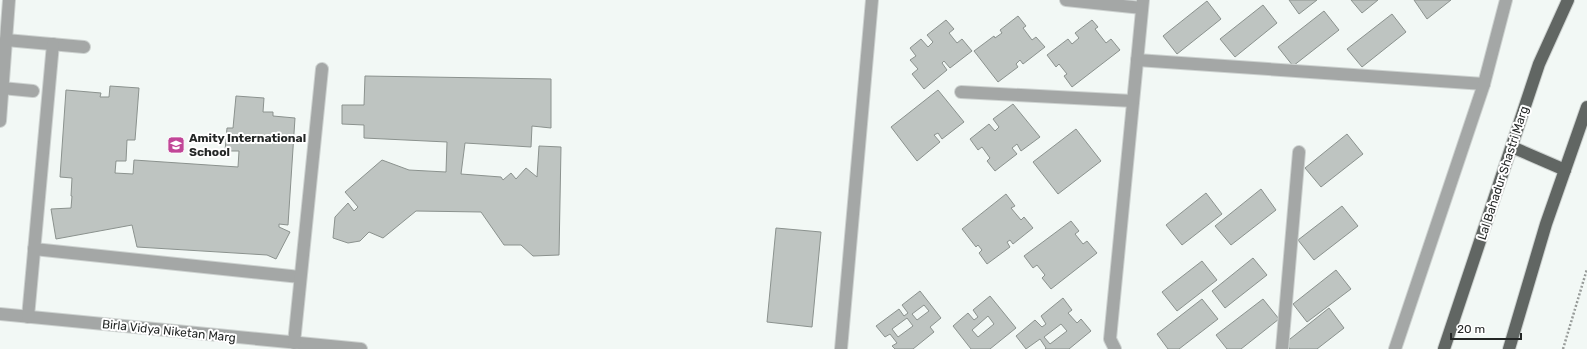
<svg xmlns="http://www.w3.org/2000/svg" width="1587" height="349" viewBox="0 0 1587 349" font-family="Rubik,sans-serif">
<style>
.building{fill:#bec4c1;stroke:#8b928e;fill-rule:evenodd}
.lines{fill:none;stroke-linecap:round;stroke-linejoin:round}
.minor-casing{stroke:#cdd2d0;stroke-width:14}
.major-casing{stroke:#cdd2d0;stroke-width:14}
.path{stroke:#979b99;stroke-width:2.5;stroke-dasharray:2 2;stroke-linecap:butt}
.minor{stroke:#a4a7a6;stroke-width:12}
.major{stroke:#616663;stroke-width:12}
.labels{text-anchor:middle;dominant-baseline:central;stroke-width:4;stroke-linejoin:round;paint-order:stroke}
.poi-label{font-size:12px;font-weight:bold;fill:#242726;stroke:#fff;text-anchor:start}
.street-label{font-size:12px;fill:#242726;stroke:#fff}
</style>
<rect width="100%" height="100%" fill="#f2f8f5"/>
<g class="building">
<polygon points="1289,0 1317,0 1299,14"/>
<polygon points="1351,0 1378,0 1362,13"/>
<polygon points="1414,0 1451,0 1427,19"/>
<polygon points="1207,1 1221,19 1177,54 1163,36"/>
<polygon points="1263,5 1277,23 1235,57 1220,39"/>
<polygon points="1324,11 1339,30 1293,66 1278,47"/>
<polygon points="1392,14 1406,32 1362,67 1347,49"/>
<polygon points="1018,16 1026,26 1023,28 1032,40 1036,37 1045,47 1023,64 1020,60 1016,64 1018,67 998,82 974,51 994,36 995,38 1002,33 1000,30"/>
<polygon points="946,20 954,29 949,33 957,43 962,39 972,51 950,68 944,61 942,63 947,70 924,89 912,74 918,69 910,60 916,56 910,48 921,39 928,47 933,42 927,35"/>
<polygon points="1092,20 1098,27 1095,29 1106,43 1111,39 1120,50 1072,87 1064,76 1067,74 1059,64 1056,67 1047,55 1068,39 1072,44 1079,38 1075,33"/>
<polygon points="365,76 551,79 551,128 532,126 531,147 465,143 461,174 501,177 503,180 511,173 516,179 526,168 537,177 539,146 561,147 559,255 533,256 521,245 504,245 481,212 416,211 383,238 369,232 360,241 348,243 333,238 335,217 348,203 354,211 358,207 345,192 382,160 409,170 446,172 447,142 364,138 364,125 342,124 342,105 364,105"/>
<polygon points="110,86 139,88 135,140 127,140 126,161 116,161 115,173 133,174 134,160 238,167 239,151 225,151 227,128 233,128 236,96 264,98 263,112 273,112 273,116 295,118 288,225 279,224 279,227 290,232 276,259 267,255 137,247 132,225 56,239 51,209 71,208 72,196 71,196 72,178 60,177 66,90 101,93 100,97 109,97"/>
<polygon points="938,90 964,122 942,139 938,133 934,135 940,142 917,161 891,127"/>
<polygon points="1013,104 1040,137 1021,151 1017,144 1012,148 1017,154 995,171 987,161 990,158 982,147 978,150 970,139 989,124 995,131 999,127 993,119"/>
<polygon points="1076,129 1101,161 1058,194 1033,162"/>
<polygon points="1347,134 1363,154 1321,187 1305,168"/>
<polygon points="1261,189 1276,210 1231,245 1215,226"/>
<polygon points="1206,193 1222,214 1182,245 1166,225"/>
<polygon points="1006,194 1015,206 1011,208 1021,220 1024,217 1033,228 1013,244 1010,240 1007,242 1010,247 987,264 979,253 982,250 978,245 976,247 962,229"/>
<polygon points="1342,206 1358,226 1314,260 1298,240"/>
<polygon points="1071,221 1079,231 1075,234 1083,244 1087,241 1097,253 1051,289 1042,278 1045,275 1037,265 1033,268 1024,256"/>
<polygon points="776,228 821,232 812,327 767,322"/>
<polygon points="1253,258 1267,275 1225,308 1212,291"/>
<polygon points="1202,261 1217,280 1177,311 1162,292"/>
<polygon points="1336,270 1351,289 1307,322 1293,304"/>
<path d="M920,291L941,318L930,327L934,332L913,349H895L892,346L897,343L890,334L885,337L876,326L899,309L904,316L908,313L902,305ZM924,305L929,311L917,320L912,314ZM907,318L913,326L898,337L892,329Z"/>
<path d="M990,296L1016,328L990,349H971L953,326L968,313L974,320L978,317L973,310ZM988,316L994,324L978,337L972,330Z"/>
<path d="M1063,298L1072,310L1068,313L1077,323L1081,319L1091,331L1069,349H1045L1046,348L1040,339L1026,349L1016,336L1035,320L1042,327L1046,324L1041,316ZM1061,324L1067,331L1050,344L1044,337Z"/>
<polygon points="1202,299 1218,319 1179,349 1168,349 1157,334"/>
<polygon points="1263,299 1279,319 1241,349 1227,349 1216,335"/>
<polygon points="1329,308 1344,328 1317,349 1290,349 1285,343"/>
</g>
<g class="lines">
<g class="minor-casing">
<g id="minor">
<polyline points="1066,0 1142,8"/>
<polyline points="6,40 84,47"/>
<polyline points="1137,60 1484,84"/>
<polyline points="2,88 33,91"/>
<polyline points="961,92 1133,101"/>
<polyline points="0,121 9,0"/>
<polyline points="34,249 300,277"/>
<polyline points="0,314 361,349"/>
<polyline points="28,317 53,44"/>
<polyline points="294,343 322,69"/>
<polyline points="841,349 872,0"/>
<polyline points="1115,349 1110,339 1143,0"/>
<polyline points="1282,349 1299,152"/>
<polyline points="1395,349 1484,84 1506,0"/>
</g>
</g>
<g class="major-casing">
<g id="major">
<polyline points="1512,147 1565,170"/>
<polyline points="1444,349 1539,64 1568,0"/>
<polyline points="1509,349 1546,224 1587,107"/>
</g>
</g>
<polyline class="path" points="1563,349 1587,269"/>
<use href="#minor" class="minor"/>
<use href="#major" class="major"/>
</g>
<defs>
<g id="school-square" transform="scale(0.9)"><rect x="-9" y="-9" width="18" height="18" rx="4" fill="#c14697" stroke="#fff"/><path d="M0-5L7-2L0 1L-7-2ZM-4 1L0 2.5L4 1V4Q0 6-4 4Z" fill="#fff"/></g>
</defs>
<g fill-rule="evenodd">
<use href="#school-square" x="176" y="145"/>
</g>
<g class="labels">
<g class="poi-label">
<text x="189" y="138">Amity International<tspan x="189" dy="14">School</tspan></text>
</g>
<g class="street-label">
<text transform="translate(1503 173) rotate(-72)">Lal Bahadur Shastri Marg</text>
<text transform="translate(169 331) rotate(6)">Birla Vidya Niketan Marg</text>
</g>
</g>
<path d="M1451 333v6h70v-6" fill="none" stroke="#242726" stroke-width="2"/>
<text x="1457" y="333" font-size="12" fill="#242726" stroke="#ffffff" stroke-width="3" paint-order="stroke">20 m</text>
</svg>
